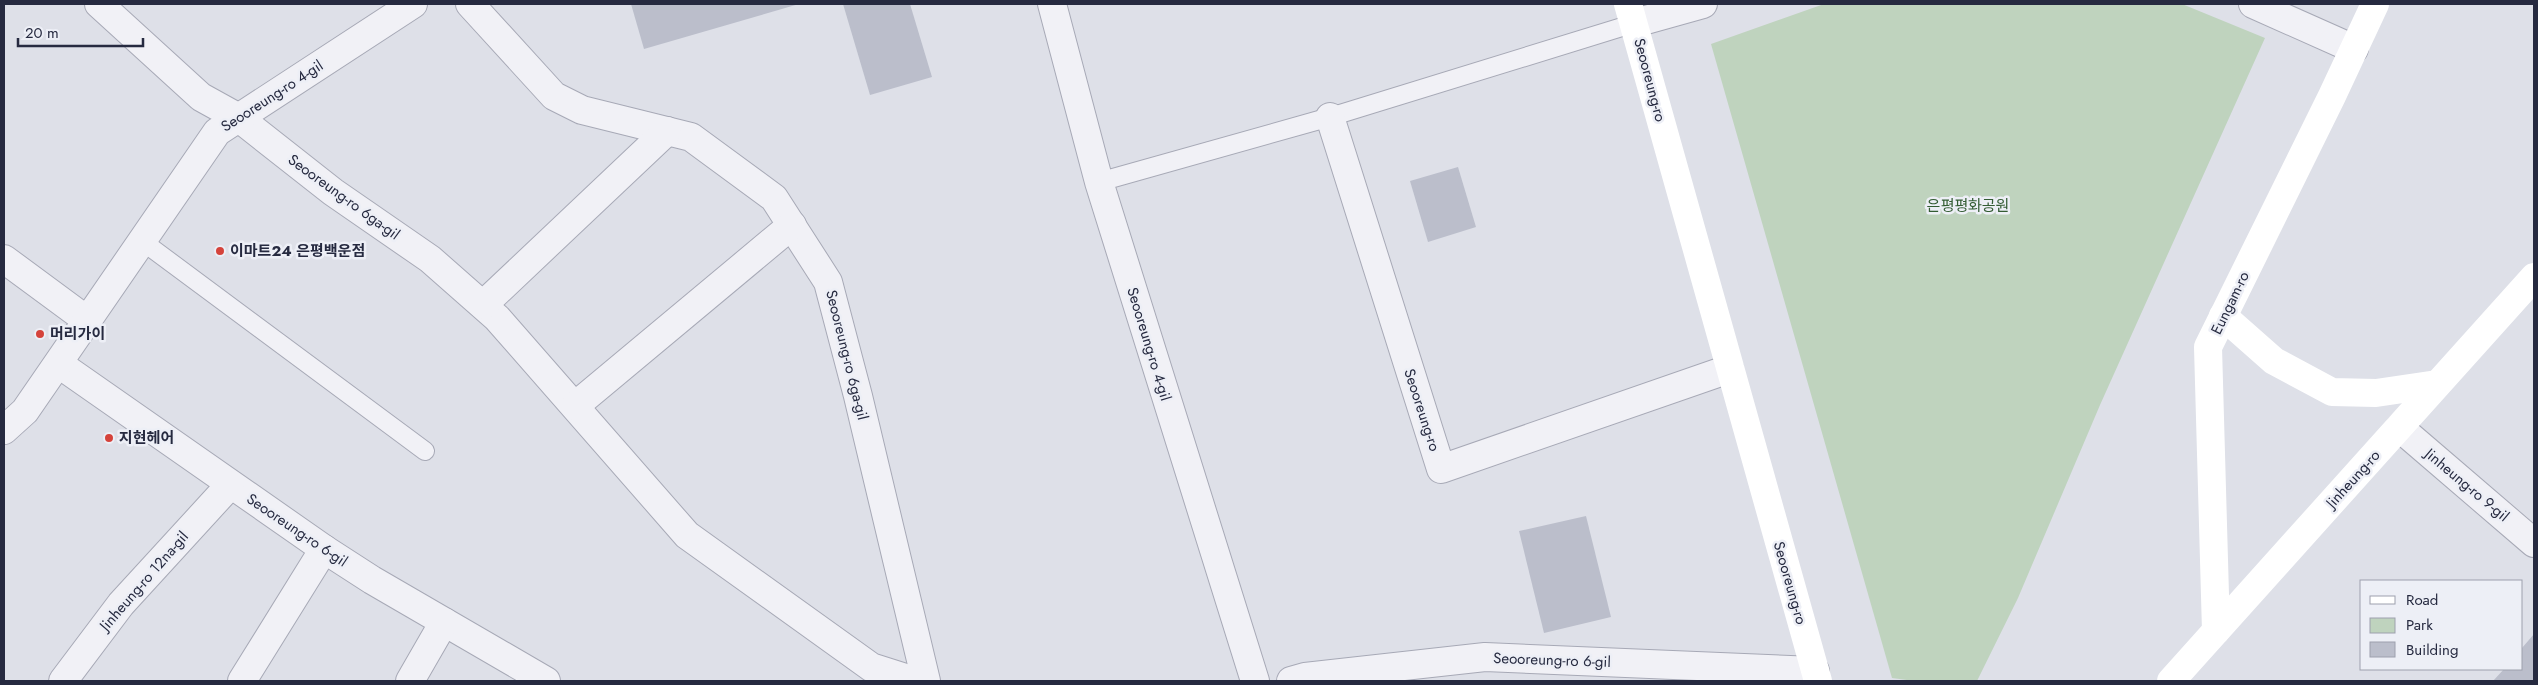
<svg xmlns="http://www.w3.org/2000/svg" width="2538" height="685" viewBox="0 0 2538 685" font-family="Jost,'Noto Sans KR',sans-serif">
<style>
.green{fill:#bfd3be}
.building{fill:#bbbecb}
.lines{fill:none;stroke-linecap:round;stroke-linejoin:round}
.service-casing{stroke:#a7a9b6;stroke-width:20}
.minor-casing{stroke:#a7a9b6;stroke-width:30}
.service{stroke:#f1f1f6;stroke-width:18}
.minor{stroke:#f1f1f6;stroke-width:28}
.secondary{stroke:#fff;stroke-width:28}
.poi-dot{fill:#d5433b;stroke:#edeff6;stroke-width:2}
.labels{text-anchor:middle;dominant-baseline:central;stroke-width:5;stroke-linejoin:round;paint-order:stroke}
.street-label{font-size:15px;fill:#262a40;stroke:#edeff6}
.park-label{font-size:15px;fill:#335c33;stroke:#edeff6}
.poi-label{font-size:15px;font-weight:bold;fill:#262a40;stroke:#edeff6;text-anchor:start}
</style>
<rect width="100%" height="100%" fill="#dee0e8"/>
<polygon class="green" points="1824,4 2182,4 2265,38 2100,405 2018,598 1977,681 1914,681 1892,678 1711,44"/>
<g class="building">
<polygon points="631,4 799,4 644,49"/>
<polygon points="843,4 910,4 932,77 870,95"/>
<polygon points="1458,167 1476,227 1428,242 1410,181"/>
<polygon points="1586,516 1611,617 1544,633 1519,531"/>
<polygon points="2534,634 2534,681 2493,681 2504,669 2522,669 2522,648"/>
</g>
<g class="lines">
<g class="service-casing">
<g id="service">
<polyline points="1099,182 1330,117 1635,23"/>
<polyline points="142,241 425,451"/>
</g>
</g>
<g class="minor-casing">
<g id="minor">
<polyline points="99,4 201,97 239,118 333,192 430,259 497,318 687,535 871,667 915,681"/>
<polyline points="470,4 554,96 582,110 691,137 774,198 828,282 858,396 926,681"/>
<polyline points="1052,4 1099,182 1255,681"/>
<polyline points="2253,4 2354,49"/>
<polyline points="1635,23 1703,4"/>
<polyline points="1330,117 1441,469 1729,369"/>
<polyline points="4,259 88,321"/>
<polyline points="483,305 667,131"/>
<polyline points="59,364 324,549 372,580 546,681"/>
<polyline points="575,406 792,225"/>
<polyline points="2400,428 2534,543"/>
<polyline points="4,430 25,411 217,132 413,4"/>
<polyline points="63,681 121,604 230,485"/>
<polyline points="242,681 324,549"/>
<polyline points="410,681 444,622"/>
<polyline points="1291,681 1305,677 1485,657 1815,671"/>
</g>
</g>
<use href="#service" class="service"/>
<use href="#minor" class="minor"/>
<g class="secondary">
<polyline points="1628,4 1818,681"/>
<polyline points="2223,316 2274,361 2332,392 2376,393 2437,384"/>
<polyline points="2216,631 2208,347 2332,96 2375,4"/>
<polyline points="2171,681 2534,277"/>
</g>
</g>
<g class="poi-dot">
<circle cx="220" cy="251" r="5"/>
<circle cx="40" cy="334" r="5"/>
<circle cx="109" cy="438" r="5"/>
</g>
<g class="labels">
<g class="street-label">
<text transform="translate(1650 80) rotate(75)">Seooreung-ro</text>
<text transform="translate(272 96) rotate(-33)">Seooreung-ro 4-gil</text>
<text transform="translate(344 197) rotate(36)">Seooreung-ro 6ga-gil</text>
<text transform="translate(2230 303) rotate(-64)">Eungam-ro</text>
<text transform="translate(1149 344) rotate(73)">Seooreung-ro 4-gil</text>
<text transform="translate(847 355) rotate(76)">Seooreung-ro 6ga-gil</text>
<text transform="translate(1422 410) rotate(72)">Seooreung-ro</text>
<text transform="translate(2353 479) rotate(-48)">Jinheung-ro</text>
<text transform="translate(2467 485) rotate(40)">Jinheung-ro 9-gil</text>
<text transform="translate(297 530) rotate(34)">Seooreung-ro 6-gil</text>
<text transform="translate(144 581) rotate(-49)">Jinheung-ro 12na-gil</text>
<text transform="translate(1790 583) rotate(74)">Seooreung-ro</text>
<text transform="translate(1552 660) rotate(2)">Seooreung-ro 6-gil</text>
</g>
<g class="park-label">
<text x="1968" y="206">은평평화공원</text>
</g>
<g class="poi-label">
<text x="230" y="251">이마트24 은평백운점</text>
<text x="50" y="334">머리가이</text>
<text x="119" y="438">지현헤어</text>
</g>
</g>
<rect width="2538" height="685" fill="none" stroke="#262a40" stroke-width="10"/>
<rect x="2360" y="580" width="162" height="90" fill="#edeff6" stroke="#9da0ad"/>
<rect x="2370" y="596" width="25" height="8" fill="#ffffff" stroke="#9da0ad"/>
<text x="2406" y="605" font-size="15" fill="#262a40">Road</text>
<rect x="2370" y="618" width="25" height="15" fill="#bfd3be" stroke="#9da0ad"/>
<text x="2406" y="630" font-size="15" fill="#262a40">Park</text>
<rect x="2370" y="642" width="25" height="15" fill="#bbbecb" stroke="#9da0ad"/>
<text x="2406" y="655" font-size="15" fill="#262a40">Building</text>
<path d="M18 38v8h125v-8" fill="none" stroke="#262a40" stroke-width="2.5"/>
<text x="25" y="38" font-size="15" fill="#262a40" stroke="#edeff6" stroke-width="4" paint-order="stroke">20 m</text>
</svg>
